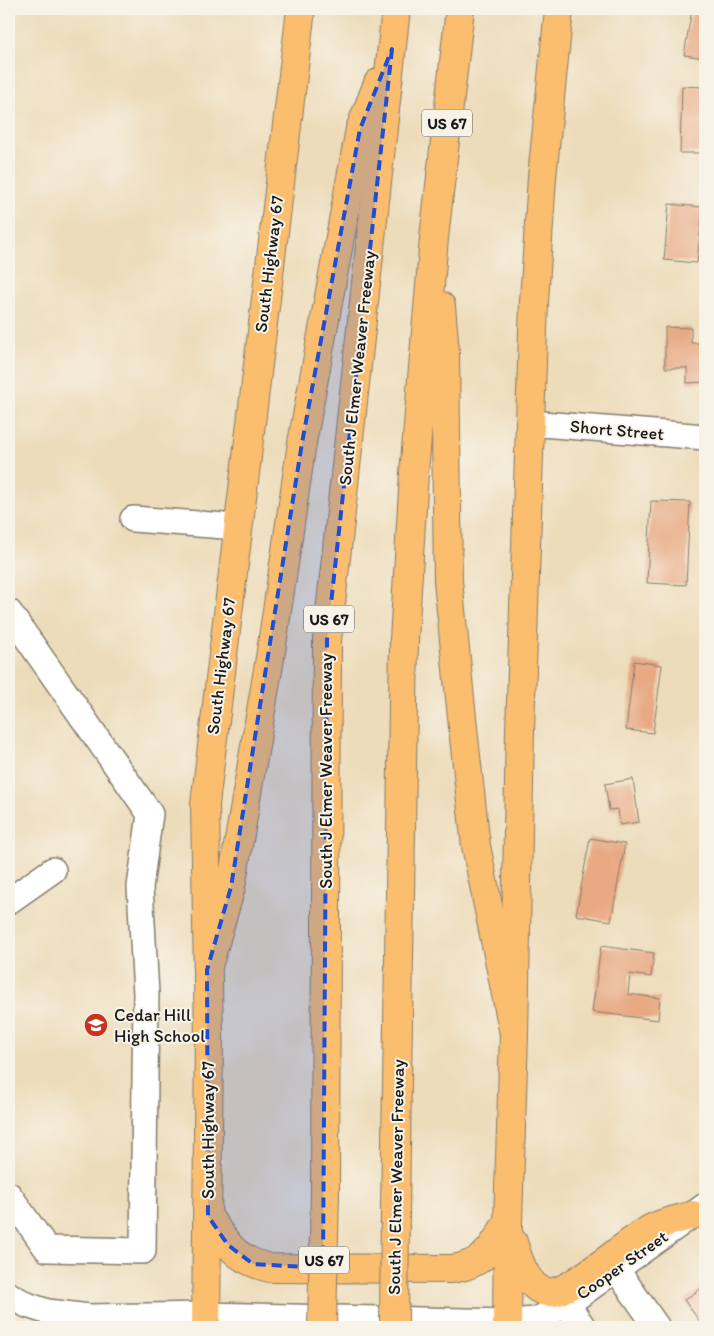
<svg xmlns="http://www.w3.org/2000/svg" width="714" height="1336" viewBox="0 0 714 1336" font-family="Itim,sans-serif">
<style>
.building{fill:#e8a983}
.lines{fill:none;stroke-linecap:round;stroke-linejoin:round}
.minor-casing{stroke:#847c6b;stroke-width:28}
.major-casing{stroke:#847c6b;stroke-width:30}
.highway-casing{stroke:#847c6b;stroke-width:30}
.minor{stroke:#fff;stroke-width:25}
.major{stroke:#fbbe6e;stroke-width:28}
.highway{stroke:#fbbe6e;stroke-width:28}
.highway-bridge-casing{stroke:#847c6b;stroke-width:30;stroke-linecap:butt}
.highway-bridge{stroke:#fbbe6e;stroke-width:28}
.marked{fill:#1d4ed8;fill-opacity:0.2;stroke:#1d4ed8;stroke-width:4;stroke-dasharray:10 6;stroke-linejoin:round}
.labels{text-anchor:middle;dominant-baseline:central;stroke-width:4;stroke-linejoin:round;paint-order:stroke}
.shield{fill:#f7f3e8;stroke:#5e5c59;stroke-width:1}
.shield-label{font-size:16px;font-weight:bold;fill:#1c1c1c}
.street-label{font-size:18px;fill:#1c1c1c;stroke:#f7f3e8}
.poi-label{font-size:18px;fill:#1c1c1c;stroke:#f7f3e8;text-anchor:start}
</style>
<rect width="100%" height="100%" fill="#f7f3e8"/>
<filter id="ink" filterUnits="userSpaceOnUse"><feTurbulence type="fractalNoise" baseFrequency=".02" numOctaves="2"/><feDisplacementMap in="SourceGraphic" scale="10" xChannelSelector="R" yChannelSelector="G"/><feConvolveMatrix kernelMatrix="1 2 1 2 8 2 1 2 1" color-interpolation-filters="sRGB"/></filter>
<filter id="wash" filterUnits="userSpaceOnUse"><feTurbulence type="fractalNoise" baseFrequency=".0096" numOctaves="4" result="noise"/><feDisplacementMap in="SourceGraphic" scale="20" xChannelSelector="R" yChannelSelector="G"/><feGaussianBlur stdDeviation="1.12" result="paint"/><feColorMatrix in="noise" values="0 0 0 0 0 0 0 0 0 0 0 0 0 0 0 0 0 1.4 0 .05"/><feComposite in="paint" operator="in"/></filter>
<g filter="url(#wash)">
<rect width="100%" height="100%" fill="#eddcba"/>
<g id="blocks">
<g class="building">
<polygon points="692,9 705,9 705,58 684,55"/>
<polygon points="682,86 705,87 705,153 680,153"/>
<polygon points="669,204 703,207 697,263 664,260"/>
<polygon points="665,327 691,328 691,343 705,343 705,382 687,383 687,368 665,368"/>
<polygon points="651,501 690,502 686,585 647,583"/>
<polygon points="634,661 662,665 653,733 626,730"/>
<polygon points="633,779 639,822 620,825 618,809 609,810 605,784"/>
<polygon points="590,838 625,844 611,921 576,915"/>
<polygon points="601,946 654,953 651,977 630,974 628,994 660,998 658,1020 592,1012"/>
<polygon points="705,1286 705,1327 704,1327 684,1300"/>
</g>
</g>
</g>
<g filter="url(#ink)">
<use href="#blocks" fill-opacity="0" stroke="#847c6b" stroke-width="1"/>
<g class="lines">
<g class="minor-casing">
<g id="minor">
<polyline points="529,423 705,437"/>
<polyline points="133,519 237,527"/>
<polyline points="9,612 150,814 140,887 146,994 143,1251 47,1249 9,1195"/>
<polyline points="9,901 53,870"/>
<polyline points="616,1269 657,1327"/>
<polyline points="9,1295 27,1305 48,1312 89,1317 206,1315 508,1322 536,1320 567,1304 705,1206"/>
<polyline points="567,1304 583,1327"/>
</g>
</g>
<g class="major-casing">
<g id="major">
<path d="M208,1216C227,1244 235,1260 270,1268L452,1269C485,1264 492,1248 508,1221"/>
<path d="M513,1242C518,1259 529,1295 553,1292C576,1289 628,1240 652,1228C664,1222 680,1219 693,1215"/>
<polyline points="206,1327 209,1039 205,804 301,9"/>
<polyline points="507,1327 508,1221 514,1034 520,730 534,301 542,177 559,9"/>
</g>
</g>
<g class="highway-casing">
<g id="highway">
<polyline points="441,306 445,352 448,581 465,747 476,846 514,1034"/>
<polyline points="207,970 231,887 270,658 302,443 360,129 378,83"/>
<polyline points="325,1192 327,640 396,9"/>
<polyline points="395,1211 404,640 414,473 434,238 460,9"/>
</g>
</g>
<use href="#minor" class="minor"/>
<use href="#major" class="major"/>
<use href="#highway" class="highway"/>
<g class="highway-bridge-casing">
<g id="highway-bridge">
<polyline points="322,1327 325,1192"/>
<polyline points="394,1327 395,1211"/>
</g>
</g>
<use href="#highway-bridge" class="highway-bridge"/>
</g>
</g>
<path class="marked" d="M392,49L327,640L323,1268L253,1264L228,1245L208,1216L207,970L231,887L302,443L360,129Z"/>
<defs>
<g id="school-disc" transform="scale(1.25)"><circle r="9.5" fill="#c8321e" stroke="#f7f3e8"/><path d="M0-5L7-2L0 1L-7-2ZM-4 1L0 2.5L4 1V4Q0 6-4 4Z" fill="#fff"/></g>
</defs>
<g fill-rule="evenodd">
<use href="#school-disc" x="96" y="1025"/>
</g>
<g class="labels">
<g class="shield">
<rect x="422" y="109.5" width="50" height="27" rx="4"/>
<rect x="304" y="605.5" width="50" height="27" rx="4"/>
<rect x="299" y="1246.5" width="50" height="27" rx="4"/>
</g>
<g class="shield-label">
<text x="447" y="123">US 67</text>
<text x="329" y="619">US 67</text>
<text x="324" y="1260">US 67</text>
</g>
<g class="street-label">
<text transform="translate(269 264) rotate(-83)">South Highway 67</text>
<text transform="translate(357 368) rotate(-84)">South J Elmer Weaver Freeway</text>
<text transform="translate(617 430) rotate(5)">Short Street</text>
<text transform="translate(221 666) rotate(-83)">South Highway 67</text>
<text transform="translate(326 771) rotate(-90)">South J Elmer Weaver Freeway</text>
<text transform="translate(208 1130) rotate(-90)">South Highway 67</text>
<text transform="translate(396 1177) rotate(-89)">South J Elmer Weaver Freeway</text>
<text transform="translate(622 1265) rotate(-35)">Cooper Street</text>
</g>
<g class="poi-label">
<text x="114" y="1015">Cedar Hill<tspan x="114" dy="21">High School</tspan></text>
</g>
</g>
<rect width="714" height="1336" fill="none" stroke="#f7f3e8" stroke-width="30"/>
</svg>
